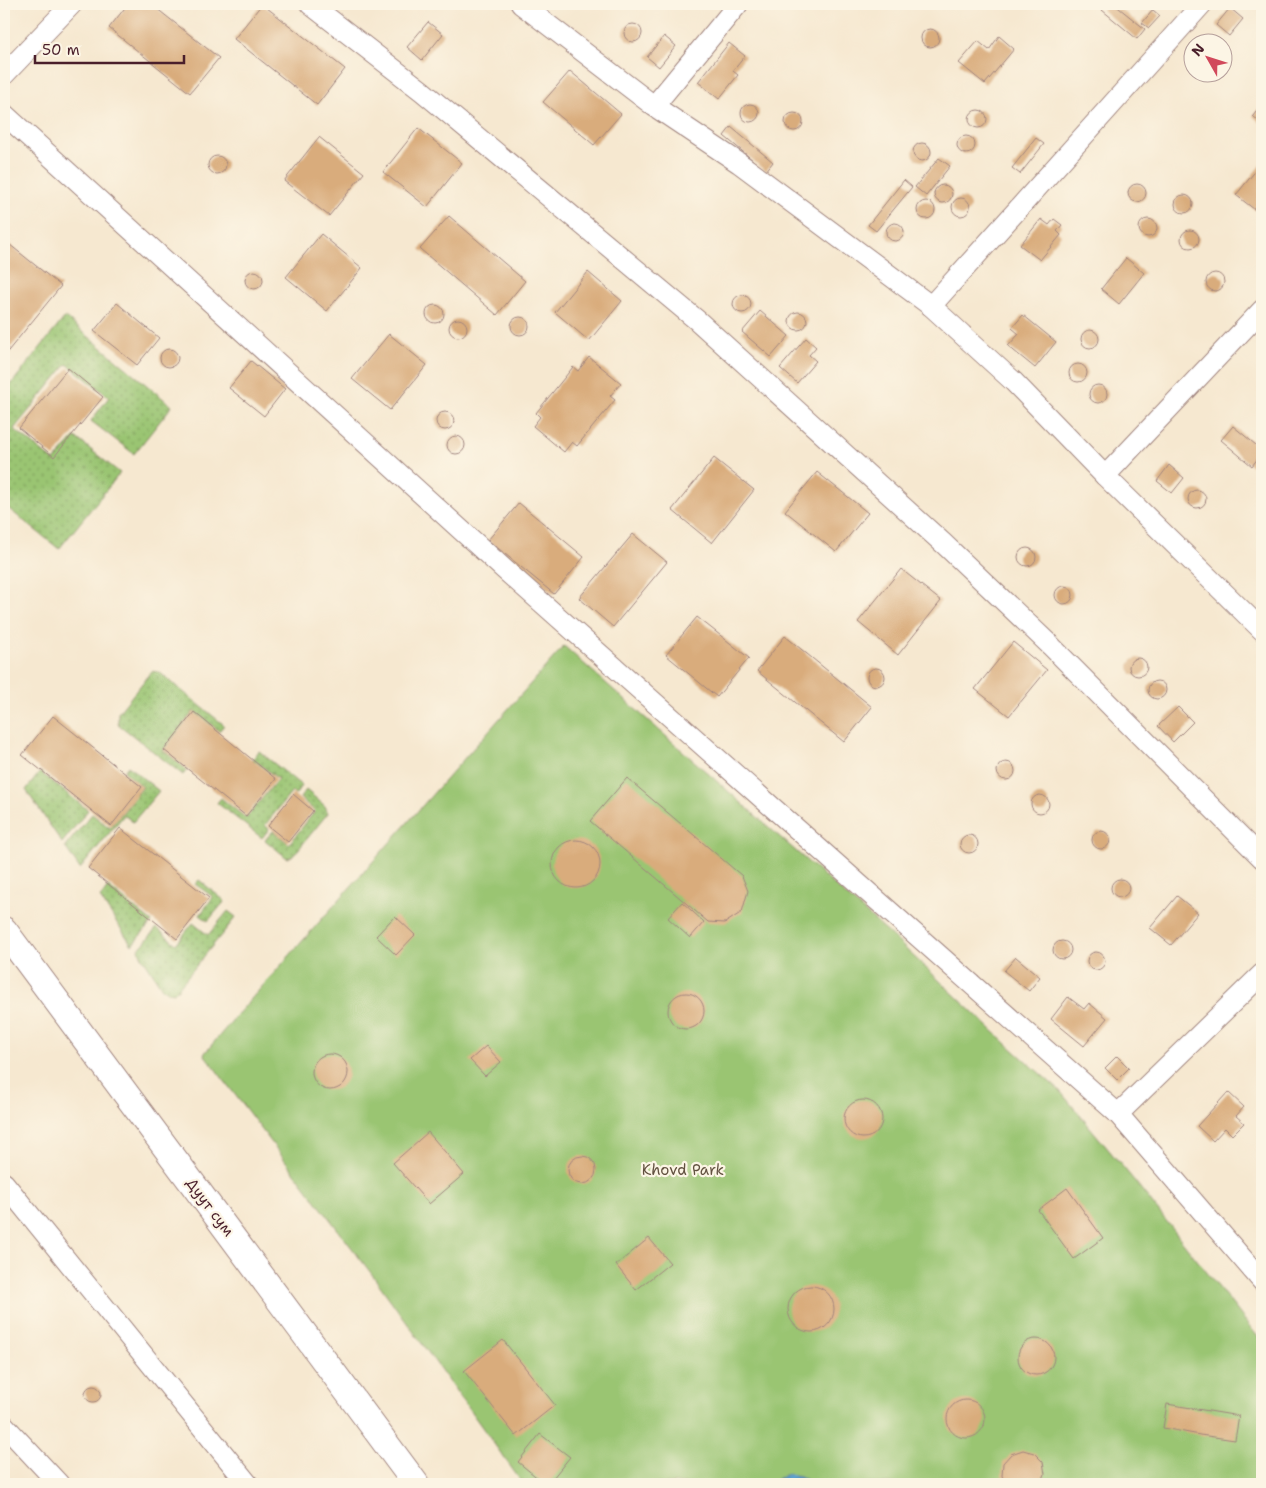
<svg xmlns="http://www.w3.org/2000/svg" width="1266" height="1488" viewBox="0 0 1266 1488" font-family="'Shantell Sans',sans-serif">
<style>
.grass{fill:url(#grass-dots);stroke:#72724e}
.park{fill:#9ac572;stroke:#72724e}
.water{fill:url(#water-rules);stroke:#556481}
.building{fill:#d9ac7b}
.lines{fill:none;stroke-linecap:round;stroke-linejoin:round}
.minor-casing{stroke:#a0847e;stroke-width:22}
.major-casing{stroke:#a0847e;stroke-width:28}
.minor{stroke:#fff;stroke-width:20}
.major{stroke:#fff;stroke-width:26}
.labels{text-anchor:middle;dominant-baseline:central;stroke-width:4.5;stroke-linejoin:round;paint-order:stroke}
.park-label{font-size:15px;fill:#625140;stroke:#fcf5e5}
.street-label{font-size:15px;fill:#4a1f2b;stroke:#fcf5e5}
</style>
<defs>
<pattern id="grass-dots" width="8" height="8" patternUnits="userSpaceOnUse" patternTransform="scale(1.25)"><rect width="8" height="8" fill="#9ac572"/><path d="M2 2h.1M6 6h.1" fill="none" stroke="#809f5e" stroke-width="1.8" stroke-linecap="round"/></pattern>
<pattern id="water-rules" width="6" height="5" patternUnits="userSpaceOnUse" patternTransform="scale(1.25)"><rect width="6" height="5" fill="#60a8d7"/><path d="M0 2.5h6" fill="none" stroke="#5188af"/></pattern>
</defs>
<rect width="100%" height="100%" fill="#fcf5e5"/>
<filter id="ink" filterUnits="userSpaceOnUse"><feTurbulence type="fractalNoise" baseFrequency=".02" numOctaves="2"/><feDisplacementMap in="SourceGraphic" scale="10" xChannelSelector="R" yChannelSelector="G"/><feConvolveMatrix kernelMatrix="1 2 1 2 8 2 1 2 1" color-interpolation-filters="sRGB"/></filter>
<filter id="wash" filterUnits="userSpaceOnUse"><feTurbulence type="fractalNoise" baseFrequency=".0096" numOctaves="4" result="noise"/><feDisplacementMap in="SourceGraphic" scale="20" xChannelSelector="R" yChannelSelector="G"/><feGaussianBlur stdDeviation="1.12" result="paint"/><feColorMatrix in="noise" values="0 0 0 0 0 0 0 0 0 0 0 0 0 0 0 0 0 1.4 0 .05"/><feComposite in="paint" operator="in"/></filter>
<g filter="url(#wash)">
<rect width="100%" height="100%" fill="#f6e8d0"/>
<g class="grass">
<polygon points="65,317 172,406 134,454 91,421 109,397 67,364 14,429 54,461 75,437 120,473 59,549 4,505 4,393"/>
<polygon points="152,671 159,672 224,725 219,731 194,711 163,750 187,770 183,775 118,724 118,713"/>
<polygon points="259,751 302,786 296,794 292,792 265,825 269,829 262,838 217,803 221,798 246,818 278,779 253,759"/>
<polygon points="128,766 159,791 133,822 124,815 80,869 65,847 92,814 110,828 111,827 143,787 124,771"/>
<polygon points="40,772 88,810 62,843 26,790"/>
<polygon points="306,790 325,806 328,813 293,856 287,858 265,840 273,831 289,844 315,811 300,798"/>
<polygon points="199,880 225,901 208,921 200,915 213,897 195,884"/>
<polygon points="108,887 152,922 132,945 100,898"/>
<polygon points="228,911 236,917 174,993 168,992 162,988 138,950 157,928 176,944 193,923 208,935"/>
</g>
<polygon class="park" points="564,646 893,937 1009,1046 1060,1091 1137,1184 1262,1342 1262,1484 523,1484 371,1273 204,1054 236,1016"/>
<polygon class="water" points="787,1474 799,1476 815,1484 775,1484 777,1479"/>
<g id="blocks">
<g class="building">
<polygon points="128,4 151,4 219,58 190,93 109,28"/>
<polygon points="262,4 345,69 317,105 234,39"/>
<polygon points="1107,4 1114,4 1145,29 1137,39 1102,10"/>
<polygon points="1230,8 1243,19 1229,36 1216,25"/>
<polygon points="1153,10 1160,16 1149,28 1142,23"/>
<polygon points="428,22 443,34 422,60 407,47"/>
<circle cx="633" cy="33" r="9"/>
<circle cx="930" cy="38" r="9"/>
<polygon points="664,36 676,46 659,67 647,57"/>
<polygon points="999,36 1014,49 985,84 959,63 978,41 989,50"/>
<polygon points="729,43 745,56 733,71 738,75 719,99 698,82"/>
<polygon points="570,71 621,114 594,145 543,102"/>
<circle cx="750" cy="113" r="9"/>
<polygon points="1262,104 1262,124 1253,116"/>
<circle cx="978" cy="119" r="9"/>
<circle cx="794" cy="122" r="9"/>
<polygon points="731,127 773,162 766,171 724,136"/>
<polygon points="418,128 462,163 427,207 383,172"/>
<circle cx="966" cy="145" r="9"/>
<polygon points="319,137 364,173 329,216 284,181"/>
<polygon points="1036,138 1044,144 1020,174 1012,168"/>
<circle cx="922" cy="152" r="9"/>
<circle cx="217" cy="165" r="9"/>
<polygon points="939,158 950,166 926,196 915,187"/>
<polygon points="1262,163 1262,210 1259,213 1236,195"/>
<polygon points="904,180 912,187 876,231 868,225"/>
<circle cx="1137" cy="193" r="9"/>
<circle cx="943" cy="194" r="9"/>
<circle cx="1184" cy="204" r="9"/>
<circle cx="961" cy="207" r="9"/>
<circle cx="926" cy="210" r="9"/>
<polygon points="449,216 525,281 497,315 420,249"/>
<circle cx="1148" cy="228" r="9"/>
<polygon points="1041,219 1049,225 1054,219 1062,225 1057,231 1061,235 1040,260 1020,245"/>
<circle cx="895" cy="232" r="9"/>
<circle cx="1190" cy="239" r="9"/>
<polygon points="321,234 362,268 327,311 286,277"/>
<polygon points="4,240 61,286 4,356"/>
<polygon points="1126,258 1144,273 1119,304 1101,289"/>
<circle cx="254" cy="280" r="9"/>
<polygon points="588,272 622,301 589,341 555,312"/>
<circle cx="1215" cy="282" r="9"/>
<circle cx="742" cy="304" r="9"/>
<polygon points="117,303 159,338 137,365 94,331"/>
<circle cx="435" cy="314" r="9"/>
<polygon points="760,311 789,336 771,357 742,332"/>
<circle cx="798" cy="321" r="9"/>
<polygon points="1023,315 1056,342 1035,368 1008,346 1019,334 1012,328"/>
<circle cx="520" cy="326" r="9"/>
<circle cx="458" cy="328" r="9"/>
<circle cx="1090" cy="339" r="9"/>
<polygon points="389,334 427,365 390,410 352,379"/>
<polygon points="806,338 816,347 809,355 816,361 797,383 780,368"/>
<circle cx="169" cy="358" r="9"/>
<polygon points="589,357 621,383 610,396 615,400 577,446 572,442 564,452 533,426 540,417 536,413 573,367 578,371"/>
<polygon points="251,361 285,389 264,416 229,388"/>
<circle cx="1078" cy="373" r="9"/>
<polygon points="68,368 103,397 54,457 19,428"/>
<circle cx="1098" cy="394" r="9"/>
<circle cx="445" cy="421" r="9"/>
<polygon points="1233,426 1262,450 1262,453 1252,466 1221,440"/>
<circle cx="456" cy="445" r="9"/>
<polygon points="714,458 754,490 712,543 672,510"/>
<polygon points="1169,465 1184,478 1172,493 1157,481"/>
<polygon points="817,472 868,513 836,552 785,511"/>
<circle cx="1197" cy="499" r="9"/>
<polygon points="519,503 584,557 554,594 488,540"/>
<polygon points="633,534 667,562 613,627 579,598"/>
<circle cx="1027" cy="557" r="9"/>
<polygon points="901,569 941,601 898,655 858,622"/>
<circle cx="1064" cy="595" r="9"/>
<polygon points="697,617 749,658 717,697 666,655"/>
<polygon points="785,636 872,707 844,742 757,671"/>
<polygon points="1013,642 1047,670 1009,716 975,689"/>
<circle cx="1138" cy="667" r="9"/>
<circle cx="876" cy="677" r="9"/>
<circle cx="1157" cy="690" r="9"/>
<polygon points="1178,707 1193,722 1173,742 1158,726"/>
<polygon points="194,712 276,779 246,816 164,750"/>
<polygon points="53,716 142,787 111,826 22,755"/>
<circle cx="1006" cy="771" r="9"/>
<polygon points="627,778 742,876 748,891 742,912 725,923 708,922 590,821"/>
<polygon points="293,794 313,811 288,842 268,826"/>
<circle cx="1040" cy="804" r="9"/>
<polygon points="120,828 209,898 177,939 88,868"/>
<circle cx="1101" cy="840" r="9"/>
<circle cx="969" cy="844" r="9"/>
<circle cx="576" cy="864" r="24"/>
<circle cx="1120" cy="888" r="9"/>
<polygon points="1177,896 1198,913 1171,945 1150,928"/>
<polygon points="682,902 704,922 690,938 668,918"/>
<polygon points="395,916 415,935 396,955 376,936"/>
<circle cx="1062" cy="950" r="9"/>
<circle cx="1096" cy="961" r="9"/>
<polygon points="1016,957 1040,977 1029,991 1004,971"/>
<circle cx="686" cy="1011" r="18"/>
<polygon points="1068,997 1084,1009 1089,1003 1107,1018 1084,1046 1051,1019"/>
<polygon points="486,1046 501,1062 485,1076 470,1060"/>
<circle cx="330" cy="1072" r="18"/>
<polygon points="1117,1056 1129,1068 1117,1080 1105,1068"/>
<polygon points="1228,1092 1244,1107 1236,1116 1244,1123 1232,1135 1225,1128 1213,1141 1197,1126"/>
<circle cx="863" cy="1119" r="19"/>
<polygon points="428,1132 464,1174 429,1204 393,1163"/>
<circle cx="582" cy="1170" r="14"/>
<polygon points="1067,1188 1103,1238 1074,1259 1038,1210"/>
<polygon points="649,1238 670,1263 636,1290 616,1265"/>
<circle cx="811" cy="1309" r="23"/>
<circle cx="1036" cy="1357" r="18"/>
<polygon points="503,1340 555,1405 516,1436 464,1371"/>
<circle cx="93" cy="1394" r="8"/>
<circle cx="966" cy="1419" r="19"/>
<polygon points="1167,1404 1239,1416 1235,1440 1200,1435 1163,1428"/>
<polygon points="540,1434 570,1457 548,1484 540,1480 518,1462"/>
<polygon points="1023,1450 1034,1453 1043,1462 1045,1474 1041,1484 1006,1484 1002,1476 1003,1463 1011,1454"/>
</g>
</g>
</g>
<g filter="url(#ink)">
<use href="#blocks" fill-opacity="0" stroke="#a0847e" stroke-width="1"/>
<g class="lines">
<g class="minor-casing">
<g id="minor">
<polyline points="310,4 422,91 698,321 944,544 1051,646 1262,858"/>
<polyline points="521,4 654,106 739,163 931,306 1013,381 1105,476 1262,630"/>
<polyline points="4,75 72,4"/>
<polyline points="654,106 738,4"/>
<polyline points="4,114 505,570 1118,1114 1262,1281"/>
<polyline points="931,306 1202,4"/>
<polyline points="1105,476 1262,310"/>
<polyline points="1118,1114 1262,974"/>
<polyline points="4,1183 248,1484"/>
<polyline points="4,1425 59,1484"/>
</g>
</g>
<g class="major-casing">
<polyline id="major" points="4,930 416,1484"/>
</g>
<use href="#minor" class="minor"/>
<use href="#major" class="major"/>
</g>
</g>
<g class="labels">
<g class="park-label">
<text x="683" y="1170">Khovd Park</text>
</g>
<g class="street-label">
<text transform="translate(210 1207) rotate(53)">Дуут сум</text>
</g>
</g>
<rect width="1266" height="1488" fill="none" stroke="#fcf5e5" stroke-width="20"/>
<g transform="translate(1208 58) rotate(309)"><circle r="24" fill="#fcf5e5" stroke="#b59f9b"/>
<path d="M0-4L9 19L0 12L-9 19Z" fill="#d1495b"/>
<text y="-8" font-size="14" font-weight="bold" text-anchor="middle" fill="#4a1f2b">N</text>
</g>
<path d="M35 55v8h149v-8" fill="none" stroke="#4a1f2b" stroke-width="2.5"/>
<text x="42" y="55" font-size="15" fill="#4a1f2b" stroke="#fcf5e5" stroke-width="4" paint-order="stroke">50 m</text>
</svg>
